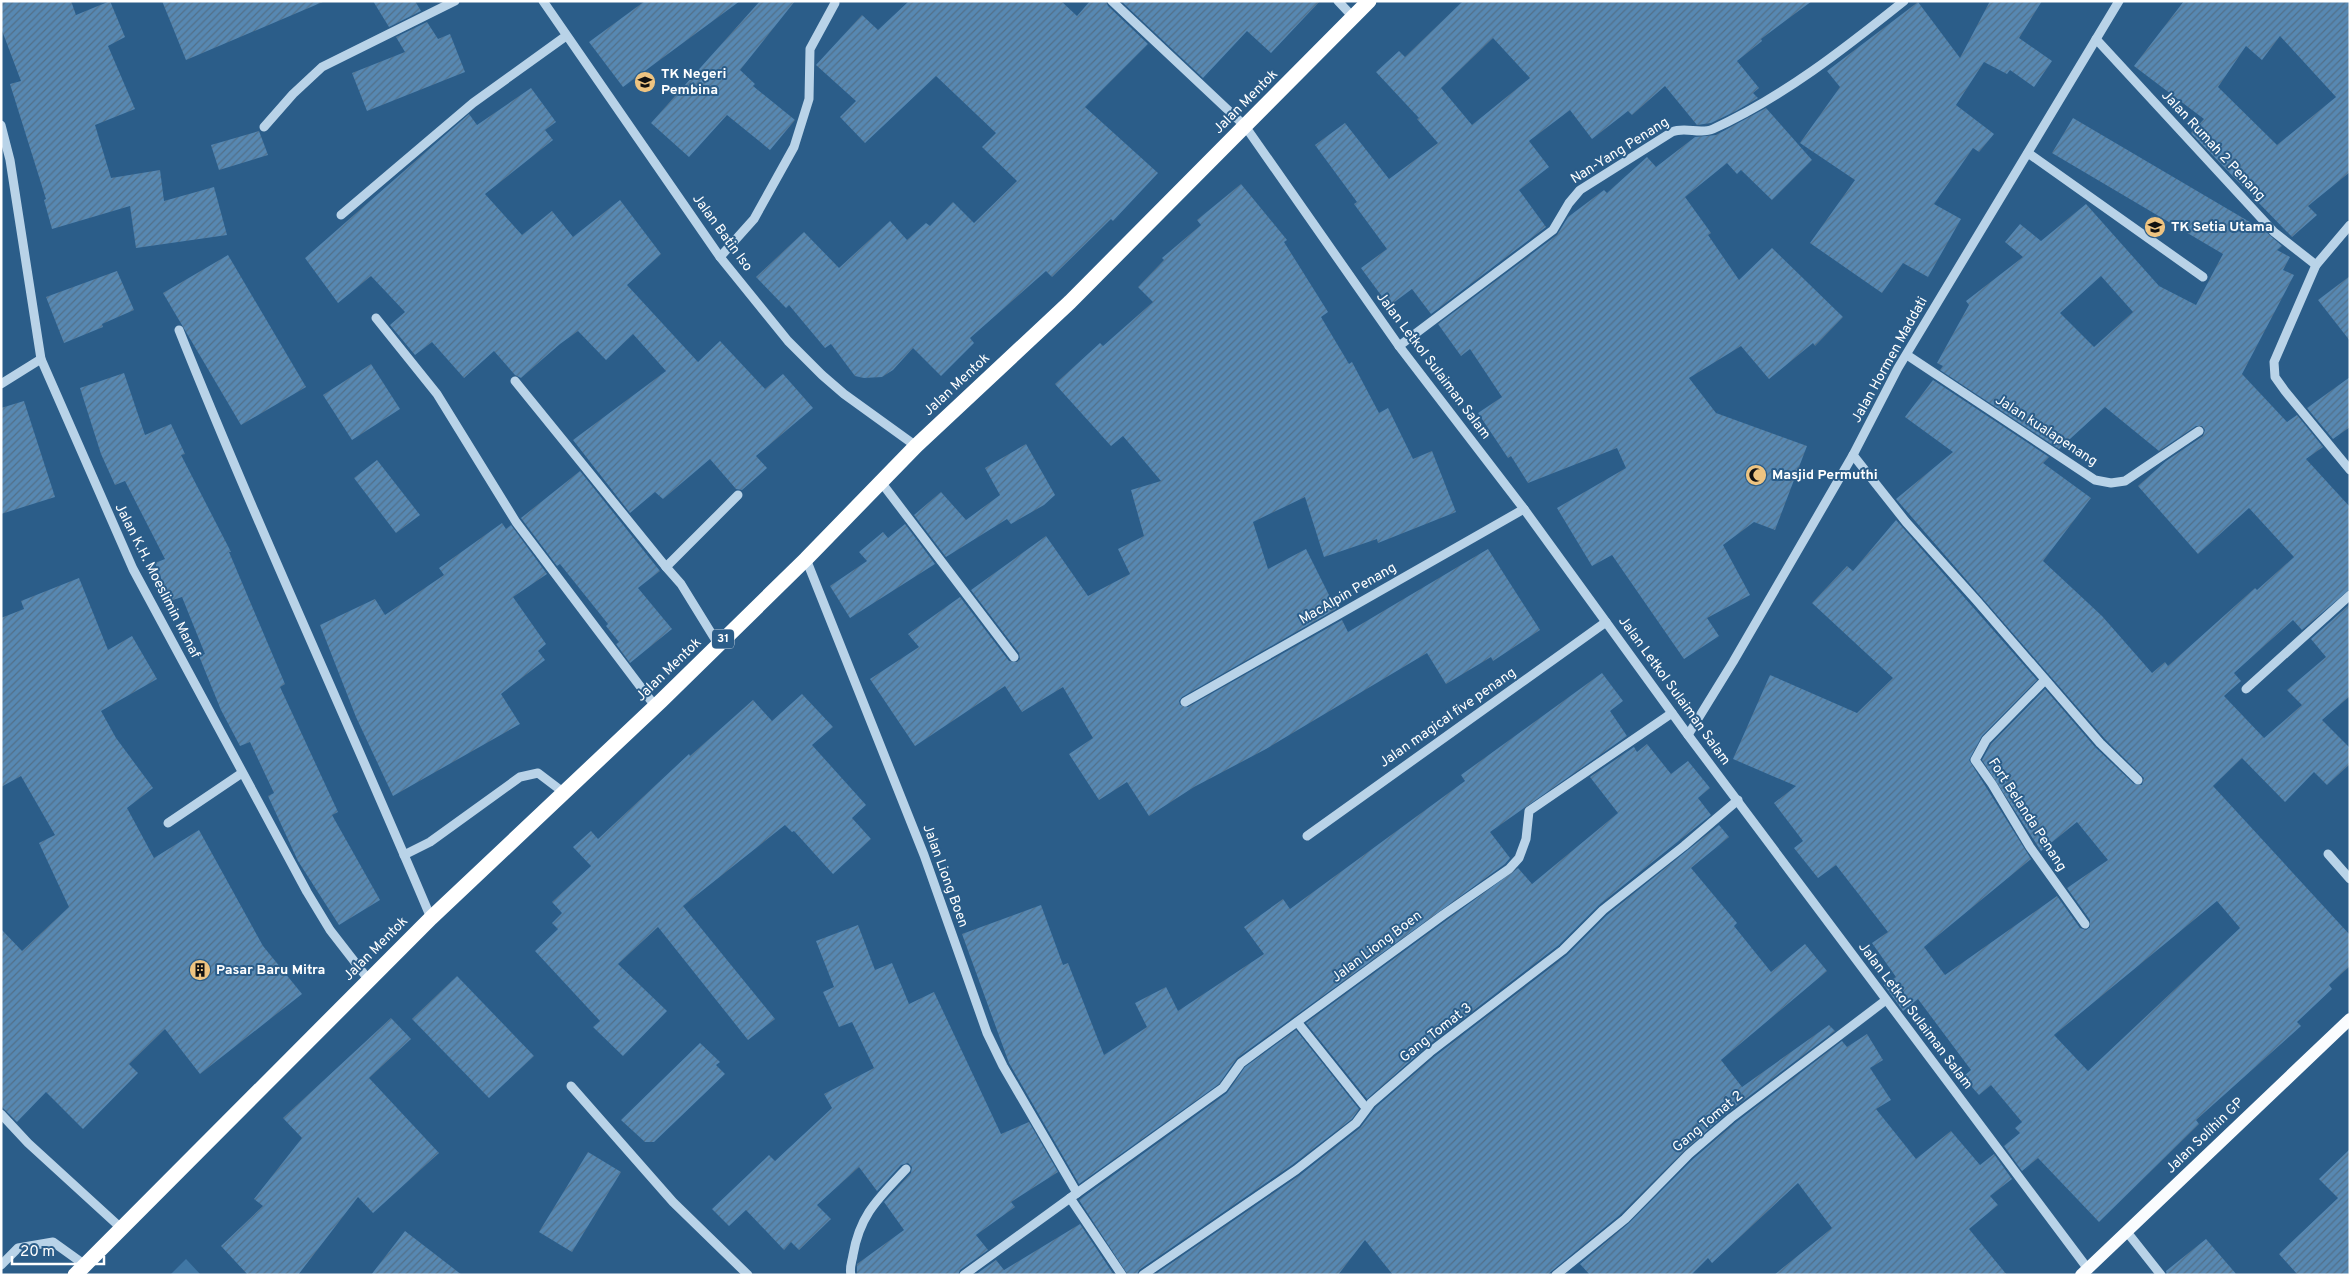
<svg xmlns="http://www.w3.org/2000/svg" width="2351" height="1276" viewBox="0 0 2351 1276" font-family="Overpass,sans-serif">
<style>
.garden{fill:#4077a5}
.building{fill:url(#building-hatch);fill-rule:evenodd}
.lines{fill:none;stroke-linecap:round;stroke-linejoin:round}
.minor{stroke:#b9d3e8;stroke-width:9}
.major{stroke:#fafcfe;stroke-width:12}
.highway{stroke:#fff;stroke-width:15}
.labels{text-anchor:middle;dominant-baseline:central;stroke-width:4;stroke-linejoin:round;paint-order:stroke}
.shield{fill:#2b5d89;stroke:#bfcedc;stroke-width:1}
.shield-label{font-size:12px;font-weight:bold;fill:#fff}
.poi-label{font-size:14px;font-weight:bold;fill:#fff;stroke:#2b5d89;text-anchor:start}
.street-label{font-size:14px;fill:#fff;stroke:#2b5d89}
</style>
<defs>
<pattern id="building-hatch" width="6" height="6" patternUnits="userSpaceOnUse" patternTransform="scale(1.25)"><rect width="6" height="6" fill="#5788b2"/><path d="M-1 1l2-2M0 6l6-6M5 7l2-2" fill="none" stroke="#537089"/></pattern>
</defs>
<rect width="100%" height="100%" fill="#2b5d89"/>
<polygon class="garden" points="186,1259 201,1275 170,1275"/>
<g class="building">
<polygon points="1,1 71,1 76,15 110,1 125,37 108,46 135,109 95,125 111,178 160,170 164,201 214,187 227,235 136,248 130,206 52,229 44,200 46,199 10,84 21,81 1,28"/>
<polygon points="162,1 325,1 186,60"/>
<polygon points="373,1 415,1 421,11 389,27"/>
<polygon points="645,1 740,1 623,87 589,42"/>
<polygon points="760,1 795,1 740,70 755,84 753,86 795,120 770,150 727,115 689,157 651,123"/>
<polygon points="909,1 1061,1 1077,16 1090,1 1106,1 1108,6 1148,44 1085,107 1158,173 1113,221 1111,219 1052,277 1046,271 970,338 974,343 941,376 913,348 893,370 882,377 864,378 855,376 831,344 825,348 789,305 786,308 756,277 804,232 839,268 890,221 907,240 926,223 930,226 953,202 974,223 1017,181 982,147 996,133 936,76 865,143 840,117 856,101 816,65 862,15 878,30"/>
<polygon points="1121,1 1320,1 1271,53 1247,31 1203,78"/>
<path d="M1463,1H1812L1761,39L1762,41L1737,61L1759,88L1753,93L1758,98L1736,111L1711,123L1697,125L1665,86L1632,115L1628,111L1592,139L1570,110L1529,141L1549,167L1519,190L1546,227L1431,314L1412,289L1389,306L1361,268L1387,249L1354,204L1357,202L1315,145L1345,123L1389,179L1438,143L1417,119L1419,118L1376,72L1399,51L1405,57ZM1493,38L1530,78L1472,125L1441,88Z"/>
<polygon points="1990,1 2042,1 2019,38 2052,61 2034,87 2010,70 2007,74 1984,62 1956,105 1994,134 1979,152 1973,148 1934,204 1961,219 1928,277 1903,263 1882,293 1810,243 1855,180 1800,143 1840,87 1827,71 1918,2 1960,58"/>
<path d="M2184,1H2350V172L2308,206L2317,215L2292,237L2191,133L2204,119L2134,66ZM2280,36L2336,97L2277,145L2218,87L2246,46L2262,60Z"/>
<polygon points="427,22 438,39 450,34 465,72 367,111 352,73 405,52 396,37"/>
<polygon points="531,88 556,122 545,130 553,140 485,194 522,235 552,211 573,237 620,200 661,254 627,285 698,362 720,341 765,389 783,374 813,408 756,456 767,468 742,490 736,489 710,459 663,499 655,492 630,513 573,440 666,371 633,334 606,360 578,331 560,344 521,378 515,375 494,351 464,378 432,342 415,355 390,325 405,312 371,276 338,303 305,258 469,114 477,125"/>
<polygon points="1766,108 1812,160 1772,200 1741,170 1737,174 1727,163 1685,197 1711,233 1708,235 1739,280 1772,248 1843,317 1815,346 1813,343 1769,379 1741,346 1689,378 1716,413 1807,446 1775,530 1754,522 1723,545 1750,595 1707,618 1719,636 1684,659 1612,555 1592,566 1557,508 1626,468 1617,448 1528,483 1511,456 1508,458 1478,413 1502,397 1470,349 1461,356 1438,324 1557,235 1568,217 1604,190 1607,193 1647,157 1656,167 1695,137 1716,135"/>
<path d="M2073,118L2265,231L2282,246L2277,250L2290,257L2283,270L2294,275L2242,374L2287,422L2297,415L2323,447L2306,459L2350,507V589L2302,630L2293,620L2234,673L2241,681L2224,696L2264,738L2302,705L2287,690L2326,657L2311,639L2350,604V696L2322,720L2350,748V764L2327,785L2314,772L2285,802L2242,758L2213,786L2350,935V966L2329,985L2332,989L2297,1022L2301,1026L2196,1120L2199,1124L2099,1222L2038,1158L2022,1171L2004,1146L2020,1133L2015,1128L2022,1122L1991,1085L1979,1095L1963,1077L1971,1070L1918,999L1903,1011L1884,985L1896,977L1872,943L1888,932L1836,865L1818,878L1794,848L1803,841L1774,803L1796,786L1733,759L1770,675L1857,713L1893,678L1812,603L1847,566L1853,571L1896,520L2037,680L1982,736L1969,760L2031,859L1924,947L1945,975L2057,896L2080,928L2086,930L2090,927V920L2067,888L2108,860L2077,822L2041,851L1982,760L1991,744L2045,689L2095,747L2134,784L2142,785L2144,778L2105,739L1896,499L1953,452L1905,417L1933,380L2049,457L2043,463L2091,498L2043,561L2102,616L2152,673L2165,662L2168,666L2255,588L2257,590L2294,557L2249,508L2198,554L2138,486L2166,461L2203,436L2205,430L2202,426H2196L2159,451L2105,407L2059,449L1940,370L1943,366L1937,363L1969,305L1966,301L2023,257L2005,242L2020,224L2041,241L2086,204L2159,286L2196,305L2223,254L2052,153ZM2101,276L2133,312L2094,347L2060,313ZM2217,901L2240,928L2088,1071L2054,1035Z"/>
<polygon points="259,131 268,155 219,170 211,145"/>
<polygon points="1241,184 1287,240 1284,242 1328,312 1321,317 1349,364 1352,362 1379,413 1388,408 1413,459 1432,451 1456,512 1378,543 1377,539 1324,557 1305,497 1253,522 1268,569 1306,549 1336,609 1182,697 1179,701 1180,705 1188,707 1342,620 1348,632 1488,549 1540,630 1493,661 1491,657 1446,684 1427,653 1266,749 1194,787 1149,816 1127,782 1099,800 1069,754 1093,738 1063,687 1022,712 1005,686 915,746 870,679 919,647 908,634 960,597 1009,661 1017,662 1020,659 1019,653 971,590 1046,536 1088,596 1130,574 1118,549 1144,536 1131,490 1161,481 1123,436 1111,446 1055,384 1100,343 1103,346 1153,302 1138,287 1164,260 1162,258 1201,225 1197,220"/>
<polygon points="228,255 306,387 241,425 163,293"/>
<polygon points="117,271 134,310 102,324 103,327 64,343 46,297"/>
<polygon points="2350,276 2350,341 2318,300"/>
<polygon points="371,364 400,409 352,440 323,395"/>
<polygon points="124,373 145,435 171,424 185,454 181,455 231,552 229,552 285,684 280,687 338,812 332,815 380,900 339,925 298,861 268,796 274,793 250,742 240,746 221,710 199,656 205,654 182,597 170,601 155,563 165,559 125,481 115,485 101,454 80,388"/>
<polygon points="2350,377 2350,427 2333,439 2307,408"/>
<polygon points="24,401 55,497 1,514 1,408"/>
<polygon points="1026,444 1055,495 1044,505 1011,524 1007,519 946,557 914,515 941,492 966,520 1000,495 985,468"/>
<polygon points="377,460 420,515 396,533 354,478"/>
<polygon points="580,471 660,571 638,588 672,629 630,663 616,644 619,642 606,626 608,624 560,564 557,566 521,518"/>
<polygon points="502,523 506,529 511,525 547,574 513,597 546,644 538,651 545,660 501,694 520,724 393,796 356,717 320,625 375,599 385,615 444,575 439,568"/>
<polygon points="905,524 935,564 850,618 830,586 867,561 859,552 883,532 888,538"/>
<polygon points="79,578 108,650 132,636 157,679 101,711 116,738 153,788 127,808 154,858 199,830 263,946 302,994 200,1074 165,1029 129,1064 138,1073 83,1129 46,1092 17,1122 1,1106 1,929 22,951 69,907 39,843 55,835 21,776 1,787 1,618 24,609 21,601"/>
<polygon points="1602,673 1623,701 1610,711 1627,736 1490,832 1510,858 1505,864 1237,1058 1219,1084 1079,1184 1009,1063 962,934 1041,905 1063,965 1068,963 1104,1055 1147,1027 1135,1003 1166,987 1178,1011 1264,954 1244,927 1283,899 1290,909 1465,781 1461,775"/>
<polygon points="802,694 833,727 812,745 866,805 852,818 871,839 833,874 794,831 792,832 785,825 683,906 775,1019 748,1040 658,927 618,964 667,1011 623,1056 593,1027 600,1021 535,951 558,929 552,923 562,913 552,902 591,866 573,847 591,831 598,839 689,754 690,756 753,700 772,721"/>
<polygon points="1647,744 1671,774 1688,761 1710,788 1698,798 1711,815 1599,905 1559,945 1426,1047 1367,1099 1306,1023 1518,868 1532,884 1618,813 1590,777 1634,747 1637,752"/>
<polygon points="1719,825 1729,837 1691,868 1737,923 1734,926 1771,972 1805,944 1827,971 1721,1060 1742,1087 1829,1025 1835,1031 1727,1113 1685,1150 1621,1214 1547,1275 1393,1275 1365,1240 1338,1275 1154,1275 1300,1175 1360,1128 1376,1107 1434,1057 1567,955 1607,915"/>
<polygon points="858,925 875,970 892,963 909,1004 934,992 1001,1134 1029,1122 1058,1172 1011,1202 1015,1207 976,1235 988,1250 960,1270 958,1275 857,1275 857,1264 904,1230 884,1202 911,1173 912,1167 908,1163 901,1165 877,1191 859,1167 817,1205 831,1219 799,1250 791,1242 784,1250 746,1210 729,1226 712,1209 769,1155 775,1161 832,1108 824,1094 874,1068 852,1022 839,1027 823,992 834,987 816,941"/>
<polygon points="457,976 534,1056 489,1098 412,1019"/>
<polygon points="391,1018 411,1039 369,1078 439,1153 373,1213 358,1197 298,1275 248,1275 221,1246 263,1206 254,1199 302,1138 283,1118"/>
<polygon points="1296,1030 1359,1109 1352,1119 1292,1165 1139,1270 1137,1275 1128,1275 1079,1200 1227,1093 1245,1067"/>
<polygon points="1867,1034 1883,1060 1870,1068 1891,1100 1876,1109 1916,1159 1951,1131 1980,1165 1994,1154 2012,1179 1990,1196 1998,1205 1969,1229 2007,1275 1774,1275 1832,1228 1798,1183 1712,1263 1708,1258 1691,1275 1590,1275 1580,1264 1629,1223 1693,1159 1735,1123 1842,1041 1847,1047"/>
<polygon points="700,1043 720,1062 716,1065 725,1074 654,1142 645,1142 621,1120"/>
<polygon points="2350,1149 2350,1275 2298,1275 2279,1254 2338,1198 2319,1179"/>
<polygon points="588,1152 621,1172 572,1252 539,1232"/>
<polygon points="1080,1224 1114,1275 975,1275 996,1260 1004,1270"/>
<polygon points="405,1231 462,1275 371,1275"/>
<polygon points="2206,1239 2237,1275 2167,1275 2166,1271"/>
</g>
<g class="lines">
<g class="minor">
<polyline points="543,1 720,257 788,341 822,375 844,394 916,446"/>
<polyline points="1112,1 1245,126 1399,346 1524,509 1688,735 2088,1269"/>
<polyline points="1338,1 1353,17"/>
<polyline points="2096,39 2274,232 2316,265"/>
<polyline points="1,125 10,160 41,359 133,569 307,892 330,930 368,979"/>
<polyline points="264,127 293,94 322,67 455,1"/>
<polyline points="2028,153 2203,277"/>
<polyline points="341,215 473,103 566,36"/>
<polyline points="2350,225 2316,265 2274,362 2275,377 2285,391 2350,470"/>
<polyline points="720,257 754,219 794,147 809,99 810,49 835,3"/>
<polyline points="376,318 437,394 516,522 655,706"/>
<path d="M179,330C258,528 348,721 431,918"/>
<path d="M1399,346L1553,230L1569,203L1580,190L1672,132C1685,126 1700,135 1713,129C1783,97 1844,49 1904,1"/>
<polyline points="1907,355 2095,480 2111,483 2125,481 2199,431"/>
<polyline points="515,381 666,567"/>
<polyline points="1,384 41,359"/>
<polyline points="1853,455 1906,522 1977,601 2100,743 2138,780"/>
<polyline points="881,482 1014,657"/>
<polyline points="806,559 924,855 987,1033 1003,1066 1077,1193 964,1275"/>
<polyline points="718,644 681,584 666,567 738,495"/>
<polyline points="2045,680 1986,740 1975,760 1992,784 2030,847 2085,924"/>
<polyline points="2246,689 2350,595"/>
<polyline points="1185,702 1524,509"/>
<polyline points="1688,735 1733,662 1853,455 1898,368 2119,1"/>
<polyline points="168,823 242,773"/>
<polyline points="1307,836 1606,622"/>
<polyline points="2328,854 2350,879"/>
<polyline points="404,855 430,842 520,777 538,773 563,792"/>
<polyline points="1298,1023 1366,1108"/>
<polyline points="571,1086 673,1202 748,1275"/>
<polyline points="1,1114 28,1143 121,1228"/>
<polyline points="1077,1193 1223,1088 1241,1063 1443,915 1509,869 1519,858 1526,839 1529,811 1672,713"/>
<polyline points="1070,1198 1122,1275"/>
<polyline points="2127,1232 2161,1275"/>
<polyline points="1,1265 18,1248 53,1242 85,1265"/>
<path d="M851,1275C849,1268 852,1262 853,1255C860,1214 879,1198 906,1169"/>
<polyline points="1143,1275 1296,1170 1356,1123 1371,1103 1430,1052 1563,950 1603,910 1684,846 1738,800"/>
<polyline points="1556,1275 1625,1219 1689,1154 1731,1118 1886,1000"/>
</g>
<polyline class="major" points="2081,1275 2350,1019"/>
<polyline class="highway" points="75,1275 431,918 661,701 806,559 916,446 1070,302 1369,1"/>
</g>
<defs>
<g id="school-disc" transform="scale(1.125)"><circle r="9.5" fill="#eec481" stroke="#2b5d89"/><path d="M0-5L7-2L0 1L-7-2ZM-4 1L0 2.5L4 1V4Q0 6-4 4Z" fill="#111"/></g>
<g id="mosque-disc" transform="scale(1.125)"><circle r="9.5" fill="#eec481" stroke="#2b5d89"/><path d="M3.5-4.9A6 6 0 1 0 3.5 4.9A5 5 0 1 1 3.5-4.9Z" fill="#111"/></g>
<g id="building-disc" transform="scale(1.125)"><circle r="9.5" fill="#eec481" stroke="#2b5d89"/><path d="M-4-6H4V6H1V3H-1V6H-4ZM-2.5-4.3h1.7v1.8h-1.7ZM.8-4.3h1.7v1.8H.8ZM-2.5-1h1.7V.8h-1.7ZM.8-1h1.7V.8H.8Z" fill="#111"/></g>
</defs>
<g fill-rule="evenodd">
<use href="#school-disc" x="645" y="82"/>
<use href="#school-disc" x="2155" y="227"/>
<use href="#mosque-disc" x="1756" y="475"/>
<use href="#building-disc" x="200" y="970"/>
</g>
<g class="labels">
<rect class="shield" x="712" y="629.5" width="22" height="19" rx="4"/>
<g class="shield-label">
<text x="723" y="639">31</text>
</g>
<g class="poi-label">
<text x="661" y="74">TK Negeri<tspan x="661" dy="16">Pembina</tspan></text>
<text x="2171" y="227">TK Setia Utama</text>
<text x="1772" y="475">Masjid Permuthi</text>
<text x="216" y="970">Pasar Baru Mitra</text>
</g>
<g class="street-label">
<text transform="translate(1246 102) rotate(-45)">Jalan Mentok</text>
<text transform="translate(2213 146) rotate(47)">Jalan Rumah 2 Penang</text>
<text transform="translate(1620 151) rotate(-32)">Nan-Yang Penang</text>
<text transform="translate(722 233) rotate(54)">Jalan Batin Iso</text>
<text transform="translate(1890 360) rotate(-61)">Jalan Hormen Maddati</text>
<text transform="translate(1433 366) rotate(53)">Jalan Letkol Sulaiman Salam</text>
<text transform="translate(957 385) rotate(-43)">Jalan Mentok</text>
<text transform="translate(2046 431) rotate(33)">Jalan kualapenang</text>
<text transform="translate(157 581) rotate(63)">Jalan K.H. Moeslimin Manaf</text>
<text transform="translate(1348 594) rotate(-30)">MacAlpin Penang</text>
<text transform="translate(669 670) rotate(-44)">Jalan Mentok</text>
<text transform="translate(1674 691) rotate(54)">Jalan Letkol Sulaiman Salam</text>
<text transform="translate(1448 718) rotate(-35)">Jalan magical five penang</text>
<text transform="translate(2027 815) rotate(57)">Fort Belanda Penang</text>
<text transform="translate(945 876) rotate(70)">Jalan Liong Boen</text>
<text transform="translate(1377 947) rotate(-37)">Jalan Liong Boen</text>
<text transform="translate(376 949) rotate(-45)">Jalan Mentok</text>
<text transform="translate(1915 1016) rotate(53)">Jalan Letkol Sulaiman Salam</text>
<text transform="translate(1436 1033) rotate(-38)">Gang Tomat 3</text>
<text transform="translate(1708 1122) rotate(-40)">Gang Tomat 2</text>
<text transform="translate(2205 1136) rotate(-44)">Jalan Solihin GP</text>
</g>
</g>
<rect width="2351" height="1276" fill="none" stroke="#ffffff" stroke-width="5"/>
<path d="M12 1256v8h92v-8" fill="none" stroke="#ffffff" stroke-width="2.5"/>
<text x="20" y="1256" font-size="15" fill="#ffffff" stroke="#2b5d89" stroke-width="4" paint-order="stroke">20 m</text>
</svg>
